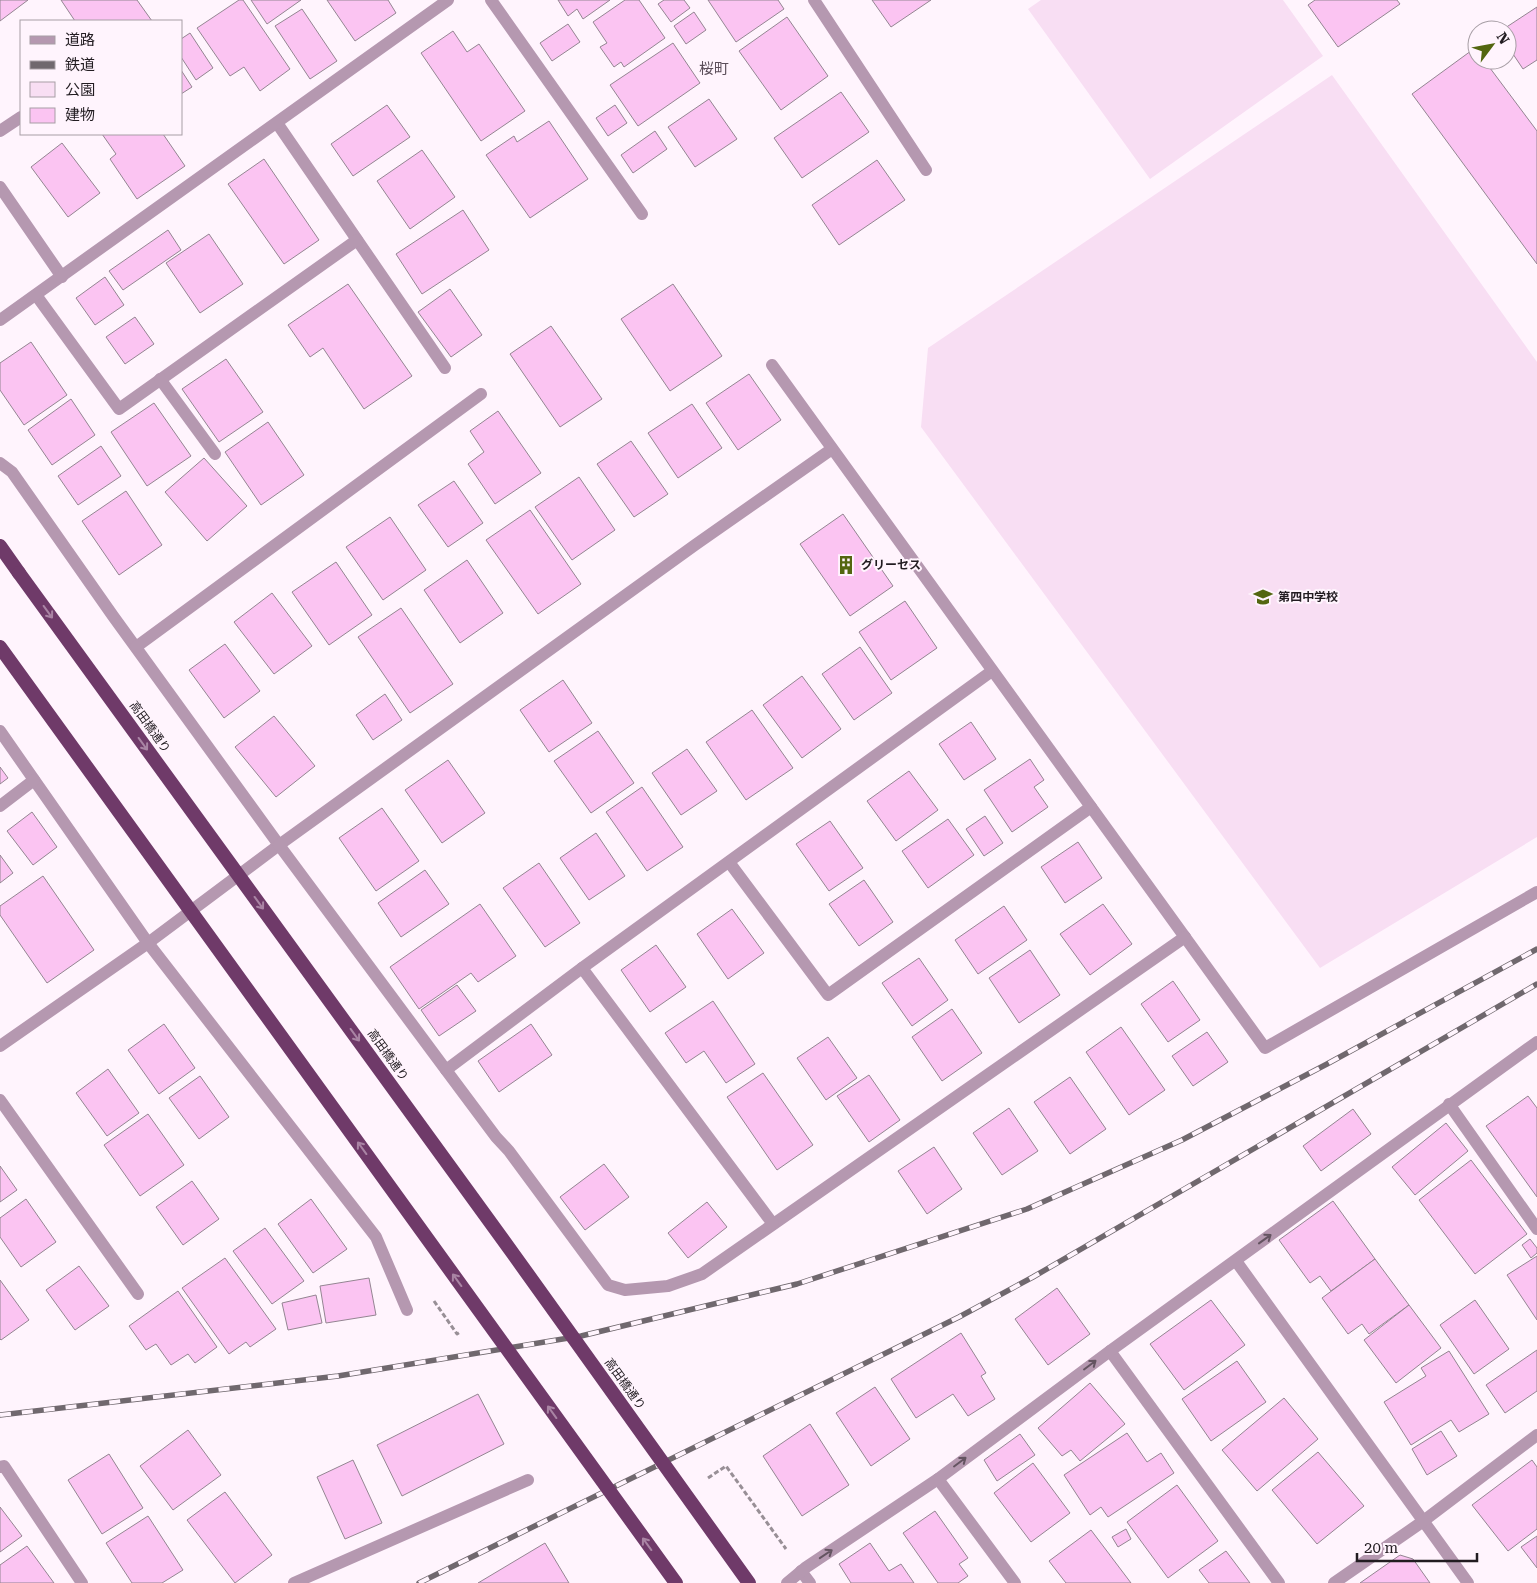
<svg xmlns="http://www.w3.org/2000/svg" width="1537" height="1583" viewBox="0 0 1537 1583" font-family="'Roboto Serif','Noto Sans JP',serif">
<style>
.green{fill:#f8def3}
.building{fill:#fbc4f2;stroke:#948592}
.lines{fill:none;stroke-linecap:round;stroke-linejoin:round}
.path{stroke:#988f96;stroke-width:3;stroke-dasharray:5 2.5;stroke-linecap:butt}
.pedestrian{stroke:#b598b0;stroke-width:12}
.minor{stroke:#b598b0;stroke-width:12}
.trunk{stroke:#6f3a69;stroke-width:14}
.rail-casing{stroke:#70686e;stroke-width:5.5}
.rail{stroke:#fff4fd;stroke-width:4;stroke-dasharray:11;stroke-linecap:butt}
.trunk-bridge{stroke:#6f3a69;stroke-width:14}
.oneway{stroke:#a984a4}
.oneway2{stroke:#645461}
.labels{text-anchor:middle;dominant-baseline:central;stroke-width:4;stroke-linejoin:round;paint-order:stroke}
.poi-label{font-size:12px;font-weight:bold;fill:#221c21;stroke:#fff4fd;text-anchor:start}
.street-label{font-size:12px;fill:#221c21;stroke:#fff4fd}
.quarter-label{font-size:15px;fill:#5c4e5a;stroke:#fff4fd}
</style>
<rect width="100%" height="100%" fill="#fff4fd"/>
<g class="green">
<polygon points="1041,0 1283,0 1323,56 1150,179 1028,9"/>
<polygon points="1332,75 1537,362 1537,837 1320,968 921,427 928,348"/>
</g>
<g class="building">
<polygon points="0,0 28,0 0,21"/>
<polygon points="61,0 137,0 152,21 75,21"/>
<polygon points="239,0 243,0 290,69 260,91 244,67 230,76 197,28"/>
<polygon points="251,0 301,0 267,24"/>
<polygon points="327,0 388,0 396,13 355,41"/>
<polygon points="558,0 610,0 583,19 577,9 568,16"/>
<polygon points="625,0 639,0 665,38 624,67 621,62 614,67 600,47 607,43 593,22"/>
<polygon points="664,0 684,0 690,8 671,22 658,4"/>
<polygon points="708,0 778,0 784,9 736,42"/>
<polygon points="872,0 931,0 891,27"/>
<polygon points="1315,0 1397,0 1400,4 1338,47 1308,5"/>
<polygon points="1537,7 1537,60 1523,69 1507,45 1507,30 1502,30"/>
<polygon points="302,9 337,61 310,79 275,26"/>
<polygon points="694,12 706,30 686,44 674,26"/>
<polygon points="787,17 828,76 781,110 739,51"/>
<polygon points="568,24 580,42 552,61 540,43"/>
<polygon points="453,31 467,52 479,44 525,111 481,141 421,53"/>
<polygon points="190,33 213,68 196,80 181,57 181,39"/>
<polygon points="673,43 700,83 638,126 610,85"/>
<polygon points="1475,48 1477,50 1477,60 1484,60 1537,131 1537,264 1412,94"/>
<polygon points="181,70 192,87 181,94"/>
<polygon points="841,92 869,132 802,178 774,138"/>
<polygon points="709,99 737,139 695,167 668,127"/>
<polygon points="387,105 410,137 353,176 331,144"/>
<polygon points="615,105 627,123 608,136 596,118"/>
<polygon points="549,121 588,179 530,218 486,155 514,136 517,142"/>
<polygon points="655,131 667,149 633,173 621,155"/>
<polygon points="102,134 163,134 185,166 137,199 110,159 116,154"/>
<polygon points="62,143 100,193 68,217 31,167"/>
<polygon points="422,150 455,197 410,229 377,181"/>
<polygon points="264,159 319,240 284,264 228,184"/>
<polygon points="877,160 905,200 839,245 812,205"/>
<polygon points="463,210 489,250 422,294 396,254"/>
<polygon points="168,230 181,250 123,290 109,271"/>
<polygon points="209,234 243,284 200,313 166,263"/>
<polygon points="105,277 124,305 95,325 76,298"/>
<polygon points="348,284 412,376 364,409 323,348 310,357 288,325"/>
<polygon points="673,284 722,356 670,391 621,319"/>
<polygon points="450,289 482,335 451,357 418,312"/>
<polygon points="135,317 154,344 125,364 106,337"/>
<polygon points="551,326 602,399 560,427 510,354"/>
<polygon points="31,342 67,395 24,425 0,390 0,363"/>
<polygon points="226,359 263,412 219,442 182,389"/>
<polygon points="749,374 781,420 738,450 706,403"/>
<polygon points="71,399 95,435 52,465 28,430"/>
<polygon points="154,403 191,456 147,486 111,432"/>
<polygon points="692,404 722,448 678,478 648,433"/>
<polygon points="498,411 541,473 495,504 468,464 484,452 470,431"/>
<polygon points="268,422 304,475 261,505 225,452"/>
<polygon points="631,441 668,494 634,517 597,464"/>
<polygon points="101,446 121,476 78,505 58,476"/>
<polygon points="204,458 247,506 207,541 165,492"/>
<polygon points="579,477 615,530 572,560 535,507"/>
<polygon points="454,481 483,523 448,547 418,505"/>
<polygon points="126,491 162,545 119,575 82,521"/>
<polygon points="530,510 581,584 538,614 486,540"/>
<polygon points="843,514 893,586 850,616 800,544"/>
<polygon points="390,517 426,570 383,600 346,547"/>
<polygon points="467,560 503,613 460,643 424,590"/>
<polygon points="336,562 372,615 329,645 292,592"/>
<polygon points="272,593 312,646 274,674 234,622"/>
<polygon points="905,601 937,648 891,680 859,632"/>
<polygon points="401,608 453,684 410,713 358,637"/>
<polygon points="225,644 260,691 224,718 189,670"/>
<polygon points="860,647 892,693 854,720 822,674"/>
<polygon points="802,676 841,729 802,758 763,705"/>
<polygon points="563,680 592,723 549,752 520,710"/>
<polygon points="385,694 402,720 373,740 356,715"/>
<polygon points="752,710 793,768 746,800 706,742"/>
<polygon points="274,716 315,766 276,797 235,747"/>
<polygon points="971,722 996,759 964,780 939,744"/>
<polygon points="598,731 634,783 591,813 554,761"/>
<polygon points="687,749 717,791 681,815 652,773"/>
<polygon points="1030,759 1044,780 1034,787 1048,807 1012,832 984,790"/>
<polygon points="448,760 485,813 442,843 405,790"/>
<polygon points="0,767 8,778 0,784"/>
<polygon points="909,771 938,810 896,841 867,801"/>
<polygon points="642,787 683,847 647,871 606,812"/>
<polygon points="382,808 419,861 376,891 339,838"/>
<polygon points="32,812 57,847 33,865 7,831"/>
<polygon points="985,816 1003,843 984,856 966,829"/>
<polygon points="948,819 974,855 928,888 902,851"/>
<polygon points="830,821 863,868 829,891 796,844"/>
<polygon points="596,833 625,876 589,900 560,858"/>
<polygon points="1078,842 1102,878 1065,903 1041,867"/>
<polygon points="0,855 13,873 0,883"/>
<polygon points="539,863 580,923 545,947 503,888"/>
<polygon points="425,870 449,904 401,937 378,903"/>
<polygon points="43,876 94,950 47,983 0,915 0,906"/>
<polygon points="864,880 893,922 859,946 829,904"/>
<polygon points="480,904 516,956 478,982 471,973 419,1009 390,967"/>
<polygon points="1103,904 1132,944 1090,975 1060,934"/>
<polygon points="1004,906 1027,940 978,974 955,940"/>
<polygon points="732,909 764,953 728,979 697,934"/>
<polygon points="656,945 686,987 650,1012 621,970"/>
<polygon points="1030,950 1060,995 1019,1023 989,978"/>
<polygon points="919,958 948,1000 912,1026 882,983"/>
<polygon points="1173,981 1200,1020 1168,1042 1141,1004"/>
<polygon points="457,985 476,1011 439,1036 421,1010"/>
<polygon points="713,1001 755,1064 726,1083 704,1051 686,1063 665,1033"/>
<polygon points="952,1009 982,1053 942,1081 912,1037"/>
<polygon points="164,1024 195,1068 159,1094 128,1050"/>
<polygon points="531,1024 552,1055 499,1092 478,1061"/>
<polygon points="1121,1027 1165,1090 1129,1115 1086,1052"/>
<polygon points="1207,1032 1228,1062 1193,1086 1172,1056"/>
<polygon points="828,1037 857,1078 826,1100 797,1058"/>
<polygon points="108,1069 139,1113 107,1136 76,1093"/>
<polygon points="763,1073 813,1145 777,1170 727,1097"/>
<polygon points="869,1075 900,1120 869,1142 837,1096"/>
<polygon points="200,1076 229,1117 199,1139 169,1098"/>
<polygon points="1070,1077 1106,1129 1070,1154 1034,1102"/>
<polygon points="1528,1096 1537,1108 1537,1197 1486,1126"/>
<polygon points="1009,1108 1038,1151 1002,1175 973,1133"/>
<polygon points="1353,1109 1371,1134 1321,1171 1303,1146"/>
<polygon points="148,1114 184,1165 140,1196 104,1145"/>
<polygon points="1446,1123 1468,1151 1415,1195 1392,1167"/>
<polygon points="934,1147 962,1189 927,1214 898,1171"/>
<polygon points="1471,1160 1527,1234 1475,1274 1419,1200"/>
<polygon points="604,1164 629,1197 585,1230 560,1197"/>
<polygon points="0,1166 17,1190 0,1202"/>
<polygon points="192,1181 219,1219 183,1245 156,1207"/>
<polygon points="26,1199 56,1242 21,1267 0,1237 0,1218"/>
<polygon points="311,1199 347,1249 313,1273 278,1224"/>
<polygon points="1333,1201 1375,1259 1331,1291 1320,1276 1310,1283 1279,1240"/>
<polygon points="707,1202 727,1227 688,1258 668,1233"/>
<polygon points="265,1228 304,1281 272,1304 233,1251"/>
<polygon points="1530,1239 1537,1248 1537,1253 1531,1258 1522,1245"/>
<polygon points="1537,1256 1537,1320 1507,1275"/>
<polygon points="225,1258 276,1329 250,1347 246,1342 229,1354 182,1288"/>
<polygon points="1375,1259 1409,1305 1369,1334 1362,1324 1348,1334 1322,1298"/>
<polygon points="79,1266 109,1306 75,1330 46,1290"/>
<polygon points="369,1278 376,1315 326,1323 320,1286"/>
<polygon points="0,1280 29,1320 1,1340 0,1339"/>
<polygon points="1057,1288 1090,1334 1048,1365 1015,1319"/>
<polygon points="178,1291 217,1347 195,1363 188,1354 171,1365 156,1344 146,1350 129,1326"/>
<polygon points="316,1295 322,1323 288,1330 282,1303"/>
<polygon points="1211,1300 1245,1345 1184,1390 1150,1344"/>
<polygon points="1475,1300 1509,1349 1474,1374 1440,1325"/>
<polygon points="1409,1305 1441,1348 1396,1383 1364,1340"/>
<polygon points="961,1333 986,1373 981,1376 995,1399 968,1416 953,1394 916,1418 891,1379"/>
<polygon points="1537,1350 1537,1391 1505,1413 1486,1385"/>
<polygon points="1449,1351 1489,1414 1459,1432 1451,1420 1411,1445 1384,1402 1426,1376 1421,1368"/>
<polygon points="1237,1361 1266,1402 1211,1441 1182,1399"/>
<polygon points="1090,1383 1125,1424 1080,1461 1071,1450 1062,1456 1038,1428"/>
<polygon points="875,1387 910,1439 871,1466 836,1413"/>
<polygon points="478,1394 504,1444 402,1496 377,1445"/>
<polygon points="1284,1398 1318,1439 1257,1491 1222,1450"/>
<polygon points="810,1424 849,1485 802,1516 763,1456"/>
<polygon points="188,1430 221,1475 173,1510 140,1466"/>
<polygon points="1441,1431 1457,1456 1427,1475 1412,1449"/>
<polygon points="1127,1433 1147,1462 1161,1453 1174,1473 1108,1517 1101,1507 1090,1515 1064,1475"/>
<polygon points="1020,1434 1035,1455 997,1481 984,1460"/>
<polygon points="1318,1452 1364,1506 1317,1544 1272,1490"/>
<polygon points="109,1454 143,1508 102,1534 68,1480"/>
<polygon points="353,1460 382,1523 345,1539 317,1477"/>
<polygon points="1532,1460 1537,1467 1537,1529 1508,1551 1472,1505"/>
<polygon points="1033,1463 1070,1513 1031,1542 994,1493"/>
<polygon points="1177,1485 1218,1541 1168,1578 1127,1522"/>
<polygon points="225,1492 272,1555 235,1583 187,1520"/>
<polygon points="0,1507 22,1536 0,1552"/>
<polygon points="935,1511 968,1558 959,1564 968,1576 958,1583 938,1583 903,1533"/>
<polygon points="148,1516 183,1570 162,1583 132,1583 106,1543"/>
<polygon points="1126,1529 1131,1539 1118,1547 1112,1537"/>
<polygon points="1091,1530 1131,1583 1066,1583 1049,1561"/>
<polygon points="1537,1536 1537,1568 1521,1547"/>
<polygon points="545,1543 569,1583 478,1583"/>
<polygon points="870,1543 889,1571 901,1564 914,1583 851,1583 839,1564"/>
<polygon points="27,1546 54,1583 0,1583 0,1565"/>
<polygon points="1226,1551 1250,1583 1209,1583 1199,1570"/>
<polygon points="1400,1555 1413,1559 1430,1583 1360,1583"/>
</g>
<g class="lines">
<g class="path">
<polyline points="434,1301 457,1334 460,1332"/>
<polyline points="708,1478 726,1466 786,1549"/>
</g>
<polyline class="pedestrian" points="148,943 279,845"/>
<g class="minor">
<polyline points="491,0 642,214"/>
<polyline points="814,0 926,170"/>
<polyline points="277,123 445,368"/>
<polyline points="0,131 21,117"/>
<polyline points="0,187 62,277"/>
<polyline points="36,295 119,409 357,240"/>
<polyline points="0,320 448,0"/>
<polyline points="772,365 1265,1048 1537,892"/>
<polyline points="160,379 215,454"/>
<polyline points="0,463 12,472 113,616 279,845 446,1070 496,1137 509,1151 608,1285 625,1290 668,1286 702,1274 1185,937"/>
<polyline points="136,647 481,394"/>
<polyline points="0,731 148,943 376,1237 407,1310"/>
<polyline points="0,806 34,780"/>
<polyline points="279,845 695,545 832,449"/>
<polyline points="729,862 828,995 1091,807"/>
<polyline points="582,968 773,1224"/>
<polyline points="0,1046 148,943"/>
<polyline points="446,1070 582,968 992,671"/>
<polyline points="0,1100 138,1294"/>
<polyline points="1449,1104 1537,1229"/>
<polyline points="1236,1261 1468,1583"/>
<polyline points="1110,1351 1279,1583"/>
<polyline points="0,1467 4,1466 82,1583"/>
<polyline points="938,1479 1015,1583"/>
<polyline points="801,1571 810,1583"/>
<polyline points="294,1583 528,1480"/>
<polyline points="787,1583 805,1568 938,1479 1110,1351 1537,1042"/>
<polyline points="1334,1583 1422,1522 1537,1435"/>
</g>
<polyline class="trunk" points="0,546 19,573"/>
<g class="rail-casing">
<g id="rail">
<polyline points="0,1415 338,1376 581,1336 797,1284 1027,1209 1182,1140 1327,1064 1537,949"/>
<polyline points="419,1583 959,1317 1033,1277 1537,984"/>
</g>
</g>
<use href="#rail" class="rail"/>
<g class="trunk-bridge">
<polyline points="19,573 514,1255 749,1583"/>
<polyline points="0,647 676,1583"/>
</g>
</g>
<defs><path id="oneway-shaft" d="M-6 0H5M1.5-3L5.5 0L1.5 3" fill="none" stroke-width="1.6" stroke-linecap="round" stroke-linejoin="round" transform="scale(1.25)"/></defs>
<g class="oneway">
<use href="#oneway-shaft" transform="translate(48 612) rotate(54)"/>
<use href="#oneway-shaft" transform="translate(143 744) rotate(54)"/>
<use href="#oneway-shaft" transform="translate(259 903) rotate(54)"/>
<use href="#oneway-shaft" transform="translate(355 1035) rotate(54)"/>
<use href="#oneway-shaft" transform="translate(362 1148) rotate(-126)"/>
<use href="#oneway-shaft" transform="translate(457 1280) rotate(-126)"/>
<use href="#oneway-shaft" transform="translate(552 1412) rotate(-126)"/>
<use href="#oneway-shaft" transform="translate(647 1544) rotate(-126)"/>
</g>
<g class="oneway2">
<use href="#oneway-shaft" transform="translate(1265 1239) rotate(-36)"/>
<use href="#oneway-shaft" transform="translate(1090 1365) rotate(-37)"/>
<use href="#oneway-shaft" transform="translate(960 1462) rotate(-37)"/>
<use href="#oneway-shaft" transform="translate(826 1554) rotate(-34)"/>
</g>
<defs>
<g id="building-bare" transform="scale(1.5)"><path d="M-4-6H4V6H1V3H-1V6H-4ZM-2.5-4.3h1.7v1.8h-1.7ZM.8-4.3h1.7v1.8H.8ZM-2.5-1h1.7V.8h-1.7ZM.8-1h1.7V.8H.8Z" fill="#536610" stroke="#fff4fd" stroke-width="2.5" paint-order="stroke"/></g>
<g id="school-bare" transform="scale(1.5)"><path d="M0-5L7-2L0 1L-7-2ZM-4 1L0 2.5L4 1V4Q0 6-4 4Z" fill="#536610" stroke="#fff4fd" stroke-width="2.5" paint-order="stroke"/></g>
</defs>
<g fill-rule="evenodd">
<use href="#building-bare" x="846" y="565"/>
<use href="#school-bare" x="1263" y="597"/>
</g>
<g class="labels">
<g class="poi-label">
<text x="861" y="565">グリーセス</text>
<text x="1278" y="597">第四中学校</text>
</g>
<g class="street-label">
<text transform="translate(150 727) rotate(54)">高田橋通り</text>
<text transform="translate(388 1055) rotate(54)">高田橋通り</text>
<text transform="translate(625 1384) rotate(54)">高田橋通り</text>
</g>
<g class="quarter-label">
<text x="714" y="69">桜町</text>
</g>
</g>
<rect x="20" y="20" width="162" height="115" fill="#fff4fd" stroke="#a79ea5"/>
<rect x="30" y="36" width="25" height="8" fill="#b598b0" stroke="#a79ea5"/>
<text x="65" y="45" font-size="15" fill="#221c21">道路</text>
<rect x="30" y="61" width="25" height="8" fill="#70686e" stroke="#a79ea5"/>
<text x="65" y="70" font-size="15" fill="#221c21">鉄道</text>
<rect x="30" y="82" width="25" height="15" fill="#f8def3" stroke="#a79ea5"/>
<text x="65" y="95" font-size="15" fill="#221c21">公園</text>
<rect x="30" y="108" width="25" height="15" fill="#fbc4f2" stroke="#a79ea5"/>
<text x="65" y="120" font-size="15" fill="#221c21">建物</text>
<g transform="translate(1492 45) rotate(58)"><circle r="24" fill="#fff4fd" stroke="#a79ea5"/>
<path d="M0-4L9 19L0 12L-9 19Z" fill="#536610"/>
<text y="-8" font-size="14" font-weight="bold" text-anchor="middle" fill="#221c21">N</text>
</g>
<path d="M1357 1553v8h120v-8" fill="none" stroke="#221c21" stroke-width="2.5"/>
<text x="1364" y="1553" font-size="15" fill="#221c21" stroke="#fff4fd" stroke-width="4" paint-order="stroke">20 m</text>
</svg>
